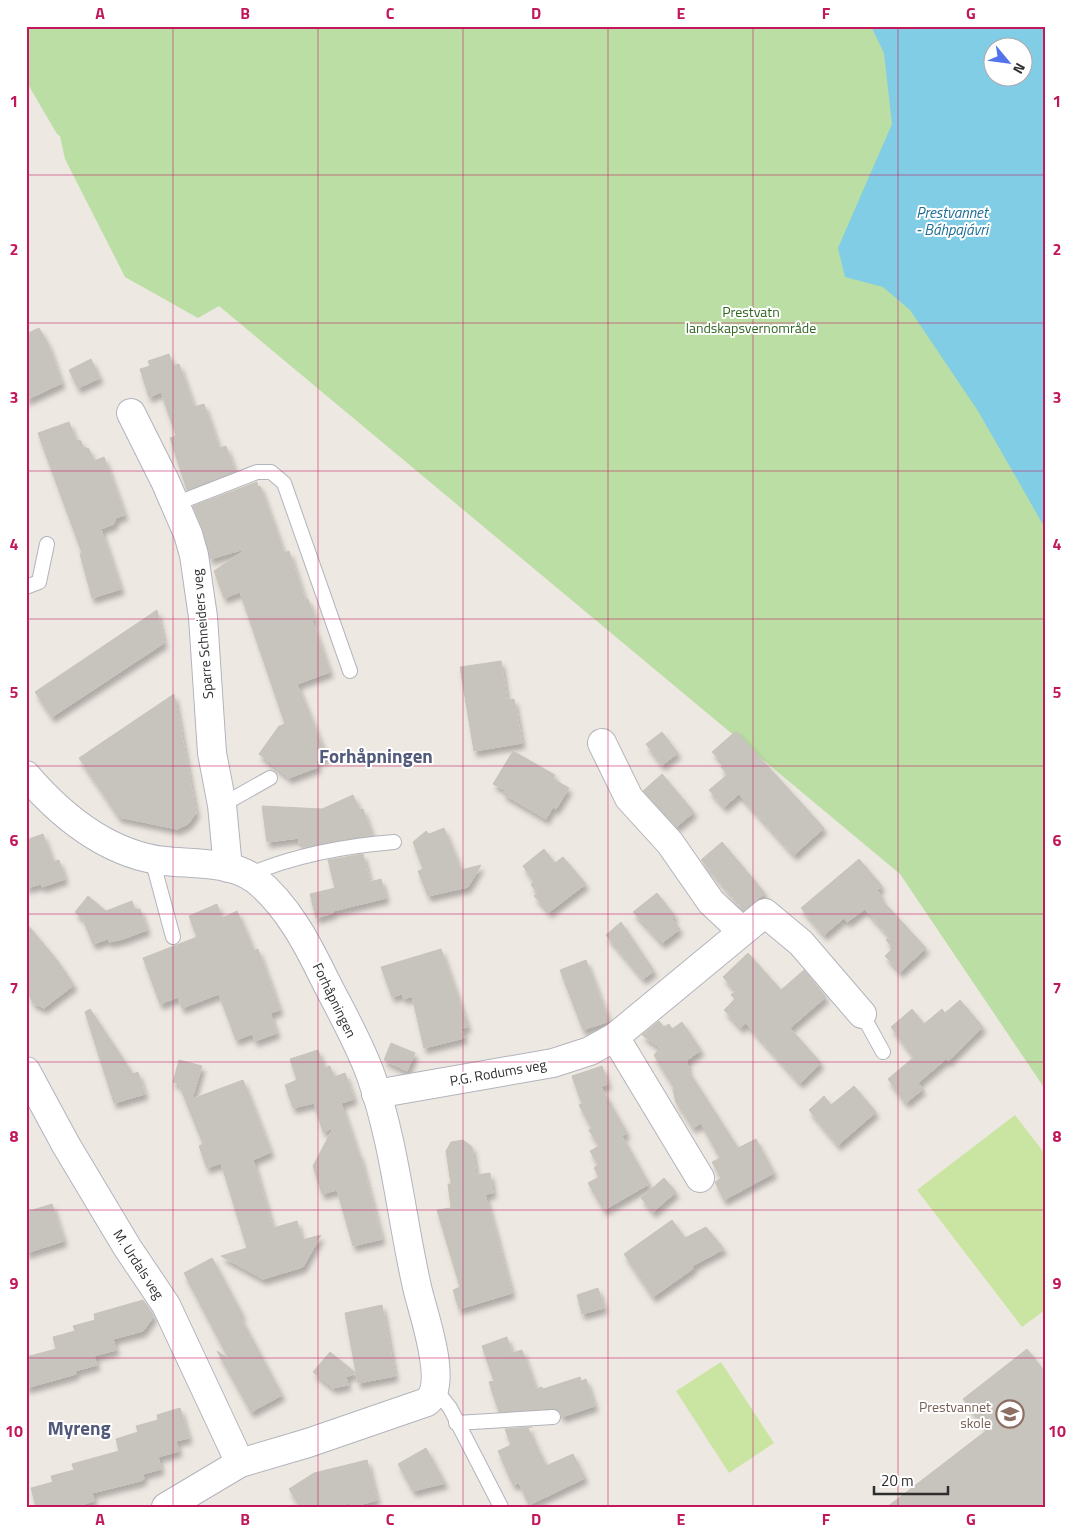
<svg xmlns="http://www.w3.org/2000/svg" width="1071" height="1533" viewBox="0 0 1071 1533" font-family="'Titillium Web',sans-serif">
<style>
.green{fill:#badea4;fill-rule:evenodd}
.pitch{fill:#cae4a1}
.water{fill:#80cde5;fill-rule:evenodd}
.building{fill:#c7c3bd;stroke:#c9c4bb;filter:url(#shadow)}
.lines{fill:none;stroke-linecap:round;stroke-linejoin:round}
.service-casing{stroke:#b2b4bc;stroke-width:16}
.minor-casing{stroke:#b2b4bc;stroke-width:30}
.service{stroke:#fff;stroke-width:14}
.minor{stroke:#fff;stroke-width:28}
.grid{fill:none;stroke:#c2185b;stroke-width:1;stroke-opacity:0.55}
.labels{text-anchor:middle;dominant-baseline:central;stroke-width:4;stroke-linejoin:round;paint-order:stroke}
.park-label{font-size:14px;fill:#336623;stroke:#fff}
.street-label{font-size:14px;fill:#2e2e2e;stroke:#fff}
.education-label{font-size:14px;fill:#785e54;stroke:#fff;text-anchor:end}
.water-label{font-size:15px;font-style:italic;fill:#1b6e95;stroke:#fff}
.district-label{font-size:19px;font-weight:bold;fill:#525a7b;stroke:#fff}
.neatline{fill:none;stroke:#c2185b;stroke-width:2}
.grid-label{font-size:16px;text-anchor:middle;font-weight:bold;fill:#c2185b}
</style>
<defs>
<filter id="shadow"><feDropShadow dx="3" dy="5.5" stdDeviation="2.5" flood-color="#0004"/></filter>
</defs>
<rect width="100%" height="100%" fill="#eee8e2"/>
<path class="green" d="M26,26H1045V1089L900,874L219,306L198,318L125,277L65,159L60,136L57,134L26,81ZM994,48H1024V78H994Z"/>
<g class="pitch">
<polygon points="1015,1115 1045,1154 1045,1310 1022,1327 917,1190"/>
<polygon points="721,1362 774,1443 729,1473 676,1391"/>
</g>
<path class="water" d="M871,26H1045V528L978,411L910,310L883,287L845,277L838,248L892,124L884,53ZM994,48H1024V78H994Z"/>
<g class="building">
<polygon points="39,328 48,344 62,383 26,400 26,334"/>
<polygon points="169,354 173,366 179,364 194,407 204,404 219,448 226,446 235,471 187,490 170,438 176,436 161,392 149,397 140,369 150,366 148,361"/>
<polygon points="91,359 100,378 78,388 69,370"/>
<polygon points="69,422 76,440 81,441 83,447 89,449 94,461 104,457 125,515 116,518 114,524 101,529 121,589 92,598 80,554 82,553 38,433"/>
<polygon points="257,482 258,487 260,486 284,553 289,551 305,600 308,599 315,619 312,621 330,672 297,684 327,757 316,761 318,767 289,778 259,754 279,726 285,724 240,592 224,598 214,571 248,548 210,559 203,530 193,506"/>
<polygon points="157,610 164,643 52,717 35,692"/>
<polygon points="501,661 507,700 514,699 522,743 474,751 460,667"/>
<polygon points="174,694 196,813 188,824 177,829 119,817 79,758"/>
<polygon points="736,731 824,828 794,855 739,794 724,807 709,790 728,774 721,767 724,764 712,752"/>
<polygon points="662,732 678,753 662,765 646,744"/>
<polygon points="513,751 555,775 553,779 569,788 556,809 553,807 546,819 505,795 503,794 505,790 493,784"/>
<polygon points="662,774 694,812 676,827 643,791"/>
<polygon points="353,795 359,809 363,809 372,835 304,847 304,843 299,843 299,838 267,842 262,806 322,809"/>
<polygon points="444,828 461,870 481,865 468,887 428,896 418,871 423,869 413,842 426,831 429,834"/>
<polygon points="43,834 53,862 59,860 65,879 42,887 41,884 26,888 26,840"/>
<polygon points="722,842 765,893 744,910 701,860"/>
<polygon points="544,849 555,863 563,857 586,884 549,912 534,896 538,893 531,885 534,882 523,866"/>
<polygon points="363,854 370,882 381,879 386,898 333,911 333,913 316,918 310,894 335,888 328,860"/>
<polygon points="859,859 882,886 877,890 882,897 880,898 926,948 900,972 885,956 893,948 886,940 890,937 865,909 847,922 844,918 824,935 801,908"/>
<polygon points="657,893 675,916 672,919 680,929 662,943 633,912"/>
<polygon points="88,896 106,911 132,901 135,910 140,909 147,930 123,939 109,942 108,939 93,944 83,919 75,912"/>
<polygon points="217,904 222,918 237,911 254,951 258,949 280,1010 270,1013 277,1033 255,1041 252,1034 236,1040 219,994 182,1008 178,997 160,1004 143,958 197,937 189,916"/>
<polygon points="621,922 654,971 643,979 606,935"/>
<polygon points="26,923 57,960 74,985 44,1008 33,1003 26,988"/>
<polygon points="441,949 468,1027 462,1028 464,1038 424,1048 412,996 404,999 402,994 392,997 381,967"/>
<polygon points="748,953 781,990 804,970 826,997 790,1028 821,1063 800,1083 746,1023 741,1028 724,1010 735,999 731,995 736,991 723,977"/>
<polygon points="586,960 609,1021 583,1030 560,970"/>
<polygon points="960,1000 983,1027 948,1061 946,1059 918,1083 923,1089 906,1103 888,1079 914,1057 891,1027 912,1009 924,1024 942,1009 945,1013"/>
<polygon points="90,1009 133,1074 138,1072 145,1094 114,1103 85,1012"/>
<polygon points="659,1021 664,1027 669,1024 672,1029 682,1022 701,1050 686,1061 689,1068 684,1064 738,1148 756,1139 774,1173 724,1200 715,1182 721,1178 712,1162 720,1158 701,1123 693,1128 676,1102 673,1090 675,1089 654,1055 660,1048 642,1035"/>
<polygon points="391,1043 415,1053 407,1071 384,1060"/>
<polygon points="318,1050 324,1068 330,1066 334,1077 345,1073 354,1099 341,1103 358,1154 359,1153 382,1239 353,1246 337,1190 322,1194 313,1166 333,1128 323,1132 314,1103 293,1108 285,1085 297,1080 290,1059"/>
<polygon points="179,1060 202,1066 192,1099 243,1080 271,1152 253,1160 273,1228 297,1221 302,1240 321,1235 303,1267 263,1279 221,1256 247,1248 221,1163 207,1168 199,1146 203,1144 179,1084 173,1082"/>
<polygon points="602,1066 608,1084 601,1087 627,1133 622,1136 649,1184 604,1210 588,1183 599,1177 594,1168 598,1165 590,1151 599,1146 589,1130 592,1129 579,1105 582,1104 572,1076"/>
<polygon points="854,1086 876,1112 838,1145 809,1110 824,1096 831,1105"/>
<polygon points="463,1140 472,1147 476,1175 490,1173 493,1193 485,1194 512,1293 459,1309 453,1290 460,1287 437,1210 451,1208 448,1184 451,1184 446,1151 451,1142"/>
<polygon points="664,1178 676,1192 653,1212 641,1198"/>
<polygon points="52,1204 64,1241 26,1253 26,1212"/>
<polygon points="672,1220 685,1238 706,1227 724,1249 692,1266 694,1268 653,1297 624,1254"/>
<polygon points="212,1258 243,1316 237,1311 282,1395 251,1412 217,1351 229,1359 184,1273"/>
<polygon points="598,1288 604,1308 582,1314 577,1295"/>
<polygon points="143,1300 154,1316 143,1331 113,1339 116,1350 94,1356 97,1365 75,1371 76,1374 26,1388 26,1357 56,1349 53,1337 75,1331 73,1326 95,1320 94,1314"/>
<polygon points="382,1305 395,1376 358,1383 356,1373 346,1377 348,1385 333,1388 313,1372 330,1352 356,1373 345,1313"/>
<polygon points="507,1337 512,1353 522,1350 536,1389 542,1387 543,1389 580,1377 581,1381 586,1379 595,1406 562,1417 560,1412 553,1408 499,1412 489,1382 494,1381 482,1346"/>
<polygon points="1027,1349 1045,1372 1045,1507 887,1507 987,1430 963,1399"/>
<polygon points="180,1408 189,1438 176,1441 179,1451 158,1457 161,1469 143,1474 144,1479 140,1481 92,1493 94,1501 74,1507 36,1507 31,1488 53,1482 51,1476 74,1470 72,1464 119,1451 116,1439 138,1432 136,1426 158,1420 157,1415"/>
<polygon points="532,1427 528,1428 546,1466 573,1454 585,1478 529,1505 519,1483 513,1485 498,1451 511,1445 505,1429"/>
<polygon points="426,1448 445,1483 413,1491 398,1464"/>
<polygon points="367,1460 377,1500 351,1507 350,1503 332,1507 300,1507 289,1489 314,1473"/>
</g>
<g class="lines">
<g class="service-casing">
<g id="service">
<polyline points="175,504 257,472 271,472 284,483 350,671"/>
<polyline points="26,587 39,582 47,544"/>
<polyline points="222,805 270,778"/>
<polyline points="152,859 173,937"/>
<path d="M248,875C295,855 344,846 394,842"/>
<polyline points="862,1014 883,1052"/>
<polyline points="436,1390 450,1408 501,1507"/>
<polyline points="456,1423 553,1417"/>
</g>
</g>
<g class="minor-casing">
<g id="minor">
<polyline points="131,413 165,481 188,534 194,555 203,617 212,753 222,805 228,868"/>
<polyline points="602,743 629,798 670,843 711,902 742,931"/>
<path d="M26,775C62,817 108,854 164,861C193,864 232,861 256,880C287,905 307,943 324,978C340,1010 359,1042 371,1076C395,1145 401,1216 417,1287C423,1314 449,1383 427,1402L308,1443L240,1463L166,1507"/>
<polyline points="615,1037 700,1178"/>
<polyline points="26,1071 66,1145 127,1247 166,1305 240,1463"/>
<polyline points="376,1094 553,1063 590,1051 615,1037 765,913 801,943 862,1014"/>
</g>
</g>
<use href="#service" class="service"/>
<use href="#minor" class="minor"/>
</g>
<path class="grid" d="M173,26V1507M318,26V1507M463,26V1507M608,26V1507M753,26V1507M898,26V1507M26,175H1045M26,323H1045M26,471H1045M26,619H1045M26,766H1045M26,914H1045M26,1062H1045M26,1210H1045M26,1358H1045"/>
<defs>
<g id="school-ring" transform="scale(1.4375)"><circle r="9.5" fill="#fff" stroke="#8d6e63" stroke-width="1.5"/><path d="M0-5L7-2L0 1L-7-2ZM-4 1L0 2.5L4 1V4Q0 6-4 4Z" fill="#8d6e63"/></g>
</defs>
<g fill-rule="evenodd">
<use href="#school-ring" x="1010" y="1414"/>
</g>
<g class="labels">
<g class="park-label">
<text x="751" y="311">Prestvatn<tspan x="751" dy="16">landskapsvernområde</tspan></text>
</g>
<g class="street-label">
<text transform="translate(202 634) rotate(-95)">Sparre Schneiders veg</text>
<text transform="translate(335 1000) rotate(64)">Forhåpningen</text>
<text transform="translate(498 1072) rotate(-10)">P.G. Rodums veg</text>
<text transform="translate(139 1264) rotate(57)">M. Urdals veg</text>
</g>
<g class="education-label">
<text x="991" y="1406">Prestvannet<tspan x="991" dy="16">skole</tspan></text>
</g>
<g class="water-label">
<text x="952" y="212">Prestvannet<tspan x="952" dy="17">- Báhpajávri</tspan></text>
</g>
<g class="district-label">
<text x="376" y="755">Forhåpningen</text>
<text x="79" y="1427">Myreng</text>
</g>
</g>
<rect width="1071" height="1533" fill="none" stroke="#ffffff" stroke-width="55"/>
<g transform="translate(1008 62) rotate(119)"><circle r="24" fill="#ffffff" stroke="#ababab"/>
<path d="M0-4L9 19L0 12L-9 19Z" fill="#5373ea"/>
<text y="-8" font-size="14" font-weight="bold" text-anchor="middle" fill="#2e2e2e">N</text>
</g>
<path d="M874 1486v8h74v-8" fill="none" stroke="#2e2e2e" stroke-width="2.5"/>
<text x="881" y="1486" font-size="15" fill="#2e2e2e" stroke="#ffffff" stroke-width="4" paint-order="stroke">20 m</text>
<rect x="28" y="28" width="1016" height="1478" class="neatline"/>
<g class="grid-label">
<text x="100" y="19">A</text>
<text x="245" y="19">B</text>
<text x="390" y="19">C</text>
<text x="536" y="19">D</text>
<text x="681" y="19">E</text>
<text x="826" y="19">F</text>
<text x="971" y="19">G</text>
<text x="14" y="107">1</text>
<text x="1057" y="107">1</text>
<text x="14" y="255">2</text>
<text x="1057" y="255">2</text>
<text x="14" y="403">3</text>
<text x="1057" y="403">3</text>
<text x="14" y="550">4</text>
<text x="1057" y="550">4</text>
<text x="14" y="698">5</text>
<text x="1057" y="698">5</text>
<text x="14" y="846">6</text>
<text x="1057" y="846">6</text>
<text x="14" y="994">7</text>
<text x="1057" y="994">7</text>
<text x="14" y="1142">8</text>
<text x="1057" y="1142">8</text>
<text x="14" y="1289">9</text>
<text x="1057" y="1289">9</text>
<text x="14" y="1437">10</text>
<text x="1057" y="1437">10</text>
<text x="100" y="1525">A</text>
<text x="245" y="1525">B</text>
<text x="390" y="1525">C</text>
<text x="536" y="1525">D</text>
<text x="681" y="1525">E</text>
<text x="826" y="1525">F</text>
<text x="971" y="1525">G</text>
</g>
</svg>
